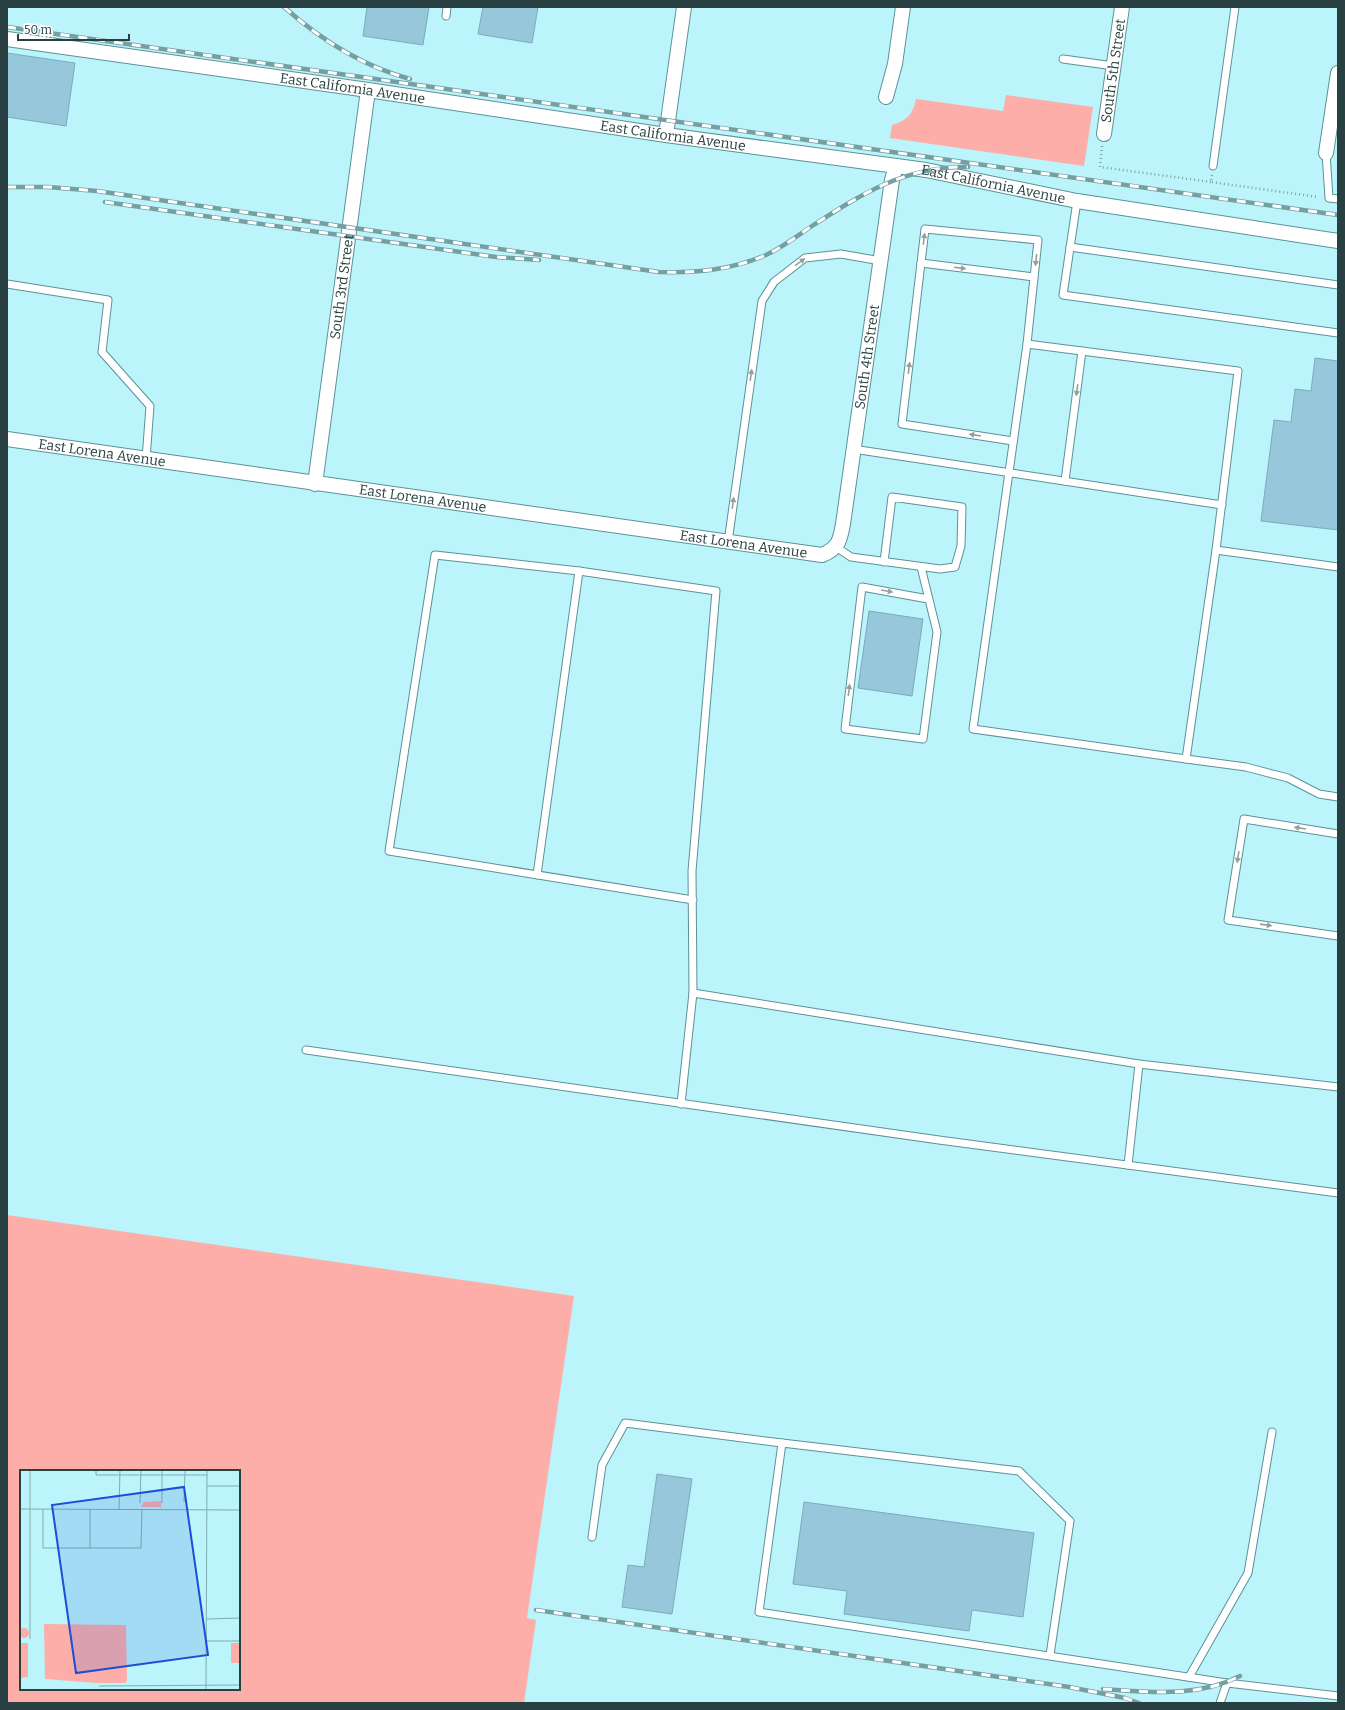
<svg xmlns="http://www.w3.org/2000/svg" width="1345" height="1710" viewBox="0 0 1345 1710" font-family="Bitter,serif">
<style>
.green{fill:#fdaea8;fill-rule:evenodd}
.building{fill:#96c7da;stroke:#7babbe}
.lines{fill:none;stroke-linecap:round;stroke-linejoin:round}
.lane-casing{stroke:#5b9298;stroke-width:9}
.street-casing{stroke:#5b9298;stroke-width:16}
.path{stroke:#7aa3a8;stroke-width:2.5;stroke-dasharray:1 3;stroke-linecap:butt}
.lane{stroke:#fff;stroke-width:7}
.street{stroke:#fff;stroke-width:14}
.rail-casing{stroke:#769fa3;stroke-width:4.5}
.rail{stroke:#fff;stroke-width:3;stroke-dasharray:9;stroke-linecap:butt}
.oneway{fill:#94a0a0}
.labels{text-anchor:middle;dominant-baseline:central;stroke-width:3;stroke-linejoin:round;paint-order:stroke}
.street-label{font-size:14px;fill:#294042;stroke:#fff}
.inset-road{fill:none;stroke:#81acb0;stroke-width:1}
.view{fill:#1d4ed8;fill-opacity:0.15;stroke:#1d4ed8;stroke-width:2}
.inset-edge{fill:none;stroke:#294042;stroke-width:2}
</style>
<rect width="100%" height="100%" fill="#bbf4fa"/>
<g class="green">
<path d="M1006,95L1093,107L1084,166L890,138L892,125C907,121 913,114 916,99L1003,111Z"/>
<path d="M7,1215L574,1296L527,1618L536,1620L524,1703H7ZM21,1471H239V1689H21Z"/>
</g>
<g class="building">
<polygon points="367,7 429,7 423,45 363,36"/>
<polygon points="483,7 538,7 532,43 478,34"/>
<polygon points="7,53 75,63 66,126 7,117"/>
<polygon points="1315,358 1338,361 1338,530 1261,521 1274,420 1291,422 1295,389 1311,391"/>
<polygon points="869,611 923,619 912,696 858,688"/>
<polygon points="657,1474 692,1479 672,1614 622,1607 628,1565 644,1567"/>
<polygon points="804,1502 1034,1533 1023,1617 972,1610 969,1631 844,1614 847,1591 793,1584"/>
</g>
<g class="lines">
<g class="lane-casing">
<g id="lane">
<polyline points="446,16 447,7"/>
<polyline points="1063,59 1114,66"/>
<polyline points="1326,153 1329,198 1338,199"/>
<polyline points="1213,166 1235,7"/>
<polyline points="1077,201 1063,295 1338,333"/>
<polyline points="1070,247 1338,285"/>
<polyline points="921,263 1034,277"/>
<polyline points="7,284 108,300 102,352 150,406 146,459"/>
<polyline points="1013,441 902,424 925,229 1038,240 1027,344"/>
<polyline points="853,449 1222,505"/>
<polyline points="1065,481 1082,351"/>
<polyline points="728,542 762,301 774,282 805,258 841,254 881,261"/>
<polyline points="836,547 851,557 940,569 955,567 961,546 962,507 892,497 884,562"/>
<polyline points="921,567 937,632 923,739 845,729 862,587 928,599"/>
<polyline points="1338,567 1216,550 1186,759 1246,767 1288,778 1319,794 1338,797"/>
<polyline points="1186,759 973,729 1027,344 1238,371 1216,550"/>
<polyline points="1338,834 1244,819 1228,920 1338,936"/>
<polyline points="537,875 579,571"/>
<polyline points="693,900 389,851 435,555 579,571 716,591 692,871 693,993"/>
<polyline points="306,1050 939,1140 1338,1193"/>
<polyline points="1139,1064 1338,1087"/>
<polyline points="681,1104 693,993 1139,1064 1128,1165"/>
<polyline points="592,1537 602,1465 625,1423 782,1443"/>
<polyline points="1050,1655 1070,1521 1019,1471 782,1443 759,1612 1227,1683 1338,1696"/>
<polyline points="1189,1677 1248,1573 1272,1432"/>
<polyline points="1220,1703 1227,1683"/>
</g>
</g>
<g class="street-casing">
<g id="street">
<path id="s1" d="M7,39L368,90L666,135L926,170L1077,201L1338,241"/>
<polyline points="886,97 895,64 903,7"/>
<path id="s2" d="M1104,134L1122,7"/>
<polyline points="666,135 684,7"/>
<polyline points="1326,153 1338,73"/>
<path id="s3" d="M7,439L822,555C839,548 840,540 843,524L892,180L896,166"/>
<path id="s4" d="M315,484L368,90"/>
</g>
</g>
<g class="path">
<polyline points="1102,146 1100,167 1211,182"/>
<polyline points="1212,175 1211,182 1318,197"/>
</g>
<use href="#lane" class="lane"/>
<use href="#street" class="street"/>
<g class="rail-casing">
<g id="rail">
<path d="M284,7C321,40 362,66 410,79"/>
<polyline points="7,27 1338,215"/>
<path d="M7,187H48L97,191L659,272C697,273 731,270 766,255C783,247 797,236 812,226C863,193 906,166 968,167"/>
<polyline points="105,202 496,257 539,260"/>
<polyline points="536,1610 1069,1687 1125,1698 1139,1703"/>
<path d="M1103,1689C1150,1692 1197,1698 1240,1676"/>
</g>
</g>
<use href="#rail" class="rail"/>
</g>
<defs><path id="oneway-solid" d="M-6-.8H1V-3.2L6.5 0L1 3.2V.8H-6Z"/></defs>
<g class="oneway">
<use href="#oneway-solid" transform="translate(924 239) rotate(-83)"/>
<use href="#oneway-solid" transform="translate(1036 260) rotate(96)"/>
<use href="#oneway-solid" transform="translate(800 262) rotate(-36)"/>
<use href="#oneway-solid" transform="translate(960 268) rotate(7)"/>
<use href="#oneway-solid" transform="translate(909 368) rotate(-83)"/>
<use href="#oneway-solid" transform="translate(751 375) rotate(-82)"/>
<use href="#oneway-solid" transform="translate(1077 390) rotate(98)"/>
<use href="#oneway-solid" transform="translate(975 435) rotate(-171)"/>
<use href="#oneway-solid" transform="translate(733 503) rotate(-82)"/>
<use href="#oneway-solid" transform="translate(887 591) rotate(10)"/>
<use href="#oneway-solid" transform="translate(849 690) rotate(-83)"/>
<use href="#oneway-solid" transform="translate(1300 828) rotate(-171)"/>
<use href="#oneway-solid" transform="translate(1238 857) rotate(99)"/>
<use href="#oneway-solid" transform="translate(1266 925) rotate(8)"/>
</g>
<g class="labels">
<g class="street-label">
<text stroke="none"><textPath href="#s2" startOffset="64">South 5th Street</textPath></text>
<text stroke="none"><textPath href="#s1" startOffset="349">East California Avenue</textPath></text>
<text stroke="none"><textPath href="#s1" startOffset="673">East California Avenue</textPath></text>
<text stroke="none"><textPath href="#s1" startOffset="997">East California Avenue</textPath></text>
<text stroke="none"><textPath href="#s4" startOffset="199">South 3rd Street</textPath></text>
<text stroke="none"><textPath href="#s3" startOffset="1032">South 4th Street</textPath></text>
<text stroke="none"><textPath href="#s3" startOffset="96">East Lorena Avenue</textPath></text>
<text stroke="none"><textPath href="#s3" startOffset="420">East Lorena Avenue</textPath></text>
<text stroke="none"><textPath href="#s3" startOffset="744">East Lorena Avenue</textPath></text>
</g>
</g>
<g transform="translate(20 1470)">
<rect width="220" height="220" fill="#bbf4fa"/>
<path d="M141,31V37H121L124,32ZM24,154L106,155L107,211L105,213H78L25,209ZM-1 163a5 5 0 1 1 10 0a5 5 0 1 1-10 0ZM0,173H8V207L0,208ZM211,173H220V193H211Z" fill="#fdaea8"/>
<path class="inset-road" d="M10,0V169M76,0V5H187M187,16H220M164,32L165,0M120,33L121,0M142,33V0M0,39L220,40M23,39V78H121L122,39M70,39V78M99,39L100,0M187,149L220,148M187,171H220M79,216L220,215M186,220L187,0"/>
<path class="view" d="M164,17L188,185L56,203L32,35Z"/>
<rect width="220" height="220" class="inset-edge"/>
</g>
<rect width="1345" height="1710" fill="none" stroke="#294042" stroke-width="16"/>
<path d="M18 34v6h111v-6" fill="none" stroke="#294042" stroke-width="2"/>
<text x="24" y="34" font-size="12" fill="#294042" stroke="#ffffff" stroke-width="3" paint-order="stroke">50 m</text>
</svg>
